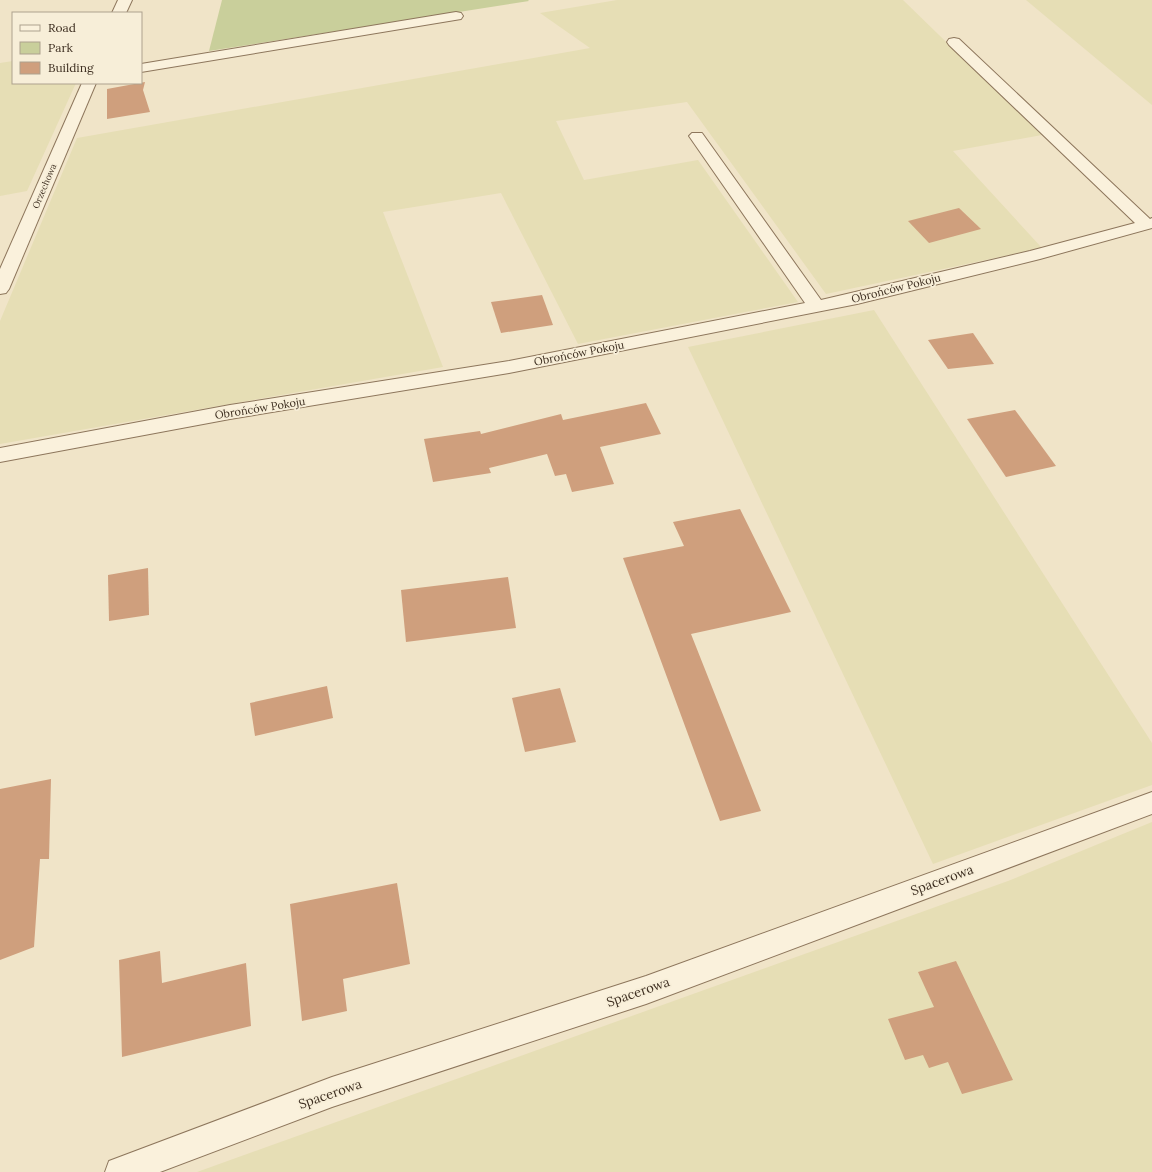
<svg xmlns="http://www.w3.org/2000/svg" width="1152" height="1172" viewBox="0 0 1152 1172" font-family="Lora,serif">
<style>
.farmland{fill:#e6deb5}
.green{fill:#c9cf9b}
.building{fill:#cf9f7d}
.lines{fill:none;stroke-linecap:round;stroke-linejoin:round}
.minor-casing{stroke:#8d765c;stroke-width:2}
.minor{fill:#faf1dc;fill-rule:evenodd}
.labels{text-anchor:middle;dominant-baseline:central;stroke-width:3.5;stroke-linejoin:round;paint-order:stroke}
.far-street-label{font-size:9px;fill:#3d2e20;stroke:#f7eed8}
.street-label{font-size:11px;fill:#3d2e20;stroke:#f7eed8}
.near-street-label{font-size:13px;fill:#3d2e20;stroke:#f7eed8}
</style>
<rect width="100%" height="100%" fill="#f0e4c8"/>
<g class="farmland">
<polygon points="617,0 903,0 1042,135 953,151 1042,248 826,294 687,102 556,121 584,180 698,160 798,302 578,344 501,193 383,212 443,367 0,444 0,321 77,138 590,48 540,13"/>
<polygon points="1026,0 1152,0 1152,105"/>
<polygon points="13,61 13,83 76,83 27,191 0,196 0,63"/>
<polygon points="874,310 1152,743 1152,785 933,864 688,347"/>
<polygon points="1152,822 1152,1172 197,1172 1008,881"/>
</g>
<polygon class="green" points="222,0 528,0 529,1 209,51"/>
<g class="building">
<polygon points="145,82 143,90 150,112 107,119 107,89"/>
<polygon points="959,208 981,229 929,243 908,221"/>
<polygon points="542,295 553,325 501,333 491,302"/>
<polygon points="973,333 994,364 948,369 928,340"/>
<polygon points="646,403 661,434 600,447 614,484 572,492 566,474 555,476 547,454 489,468 491,473 433,482 424,439 480,431 481,434 561,414 563,420"/>
<polygon points="1015,410 1056,466 1006,477 967,419"/>
<polygon points="740,509 791,612 691,634 761,811 720,821 623,558 684,546 673,522"/>
<polygon points="148,568 149,615 109,621 108,575"/>
<polygon points="508,577 516,628 406,642 401,590"/>
<polygon points="327,686 333,718 255,736 250,703"/>
<polygon points="560,688 576,742 525,752 512,698"/>
<polygon points="51,779 49,859 40,859 34,947 0,960 0,789"/>
<polygon points="397,883 410,964 343,979 347,1011 302,1021 290,904"/>
<polygon points="160,951 162,983 246,963 251,1026 122,1057 119,960"/>
<polygon points="956,961 1013,1080 962,1094 948,1062 929,1068 923,1055 905,1060 888,1019 934,1007 918,972"/>
</g>
<g class="lines">
<g class="minor-casing">
<g id="minor">
<polygon points="118,0 132,0 126,13 112,13"/>
<polygon points="456,12 461,13 463,16 461,19 141,72 141,64"/>
<polygon points="954,38 959,39 1150,219 1152,218 1152,228 1040,259 857,304 509,373 230,419 0,462 0,448 230,405 509,361 805,303 689,136 692,133 702,133 821,300 1030,251 1135,223 949,45 947,42 949,39"/>
<polygon points="82,83 96,83 9,289 6,293 0,294 0,269"/>
<polygon points="1152,792 1152,814 646,1004 332,1107 160,1172 105,1172 109,1161 332,1077 646,976"/>
</g>
</g>
<use href="#minor" class="minor"/>
</g>
<g class="labels">
<g class="far-street-label">
<text transform="translate(44 186) rotate(-67)">Orzechowa</text>
</g>
<g class="street-label">
<text transform="translate(896 288) rotate(-14)">Obrońców Pokoju</text>
<text transform="translate(579 353) rotate(-11)">Obrońców Pokoju</text>
<text transform="translate(260 408) rotate(-9)">Obrońców Pokoju</text>
</g>
<g class="near-street-label">
<text transform="translate(942 880) rotate(-20)">Spacerowa</text>
<text transform="translate(638 992) rotate(-19)">Spacerowa</text>
<text transform="translate(330 1094) rotate(-19)">Spacerowa</text>
</g>
</g>
<rect x="12" y="12" width="130" height="72" fill="#f7eed8" stroke="#ada18e"/>
<rect x="20" y="25" width="20" height="6" fill="#faf1dc" stroke="#ada18e"/>
<text x="48" y="32" font-size="12" fill="#3d2e20">Road</text>
<rect x="20" y="42" width="20" height="12" fill="#c9cf9b" stroke="#ada18e"/>
<text x="48" y="52" font-size="12" fill="#3d2e20">Park</text>
<rect x="20" y="62" width="20" height="12" fill="#cf9f7d" stroke="#ada18e"/>
<text x="48" y="72" font-size="12" fill="#3d2e20">Building</text>
</svg>
